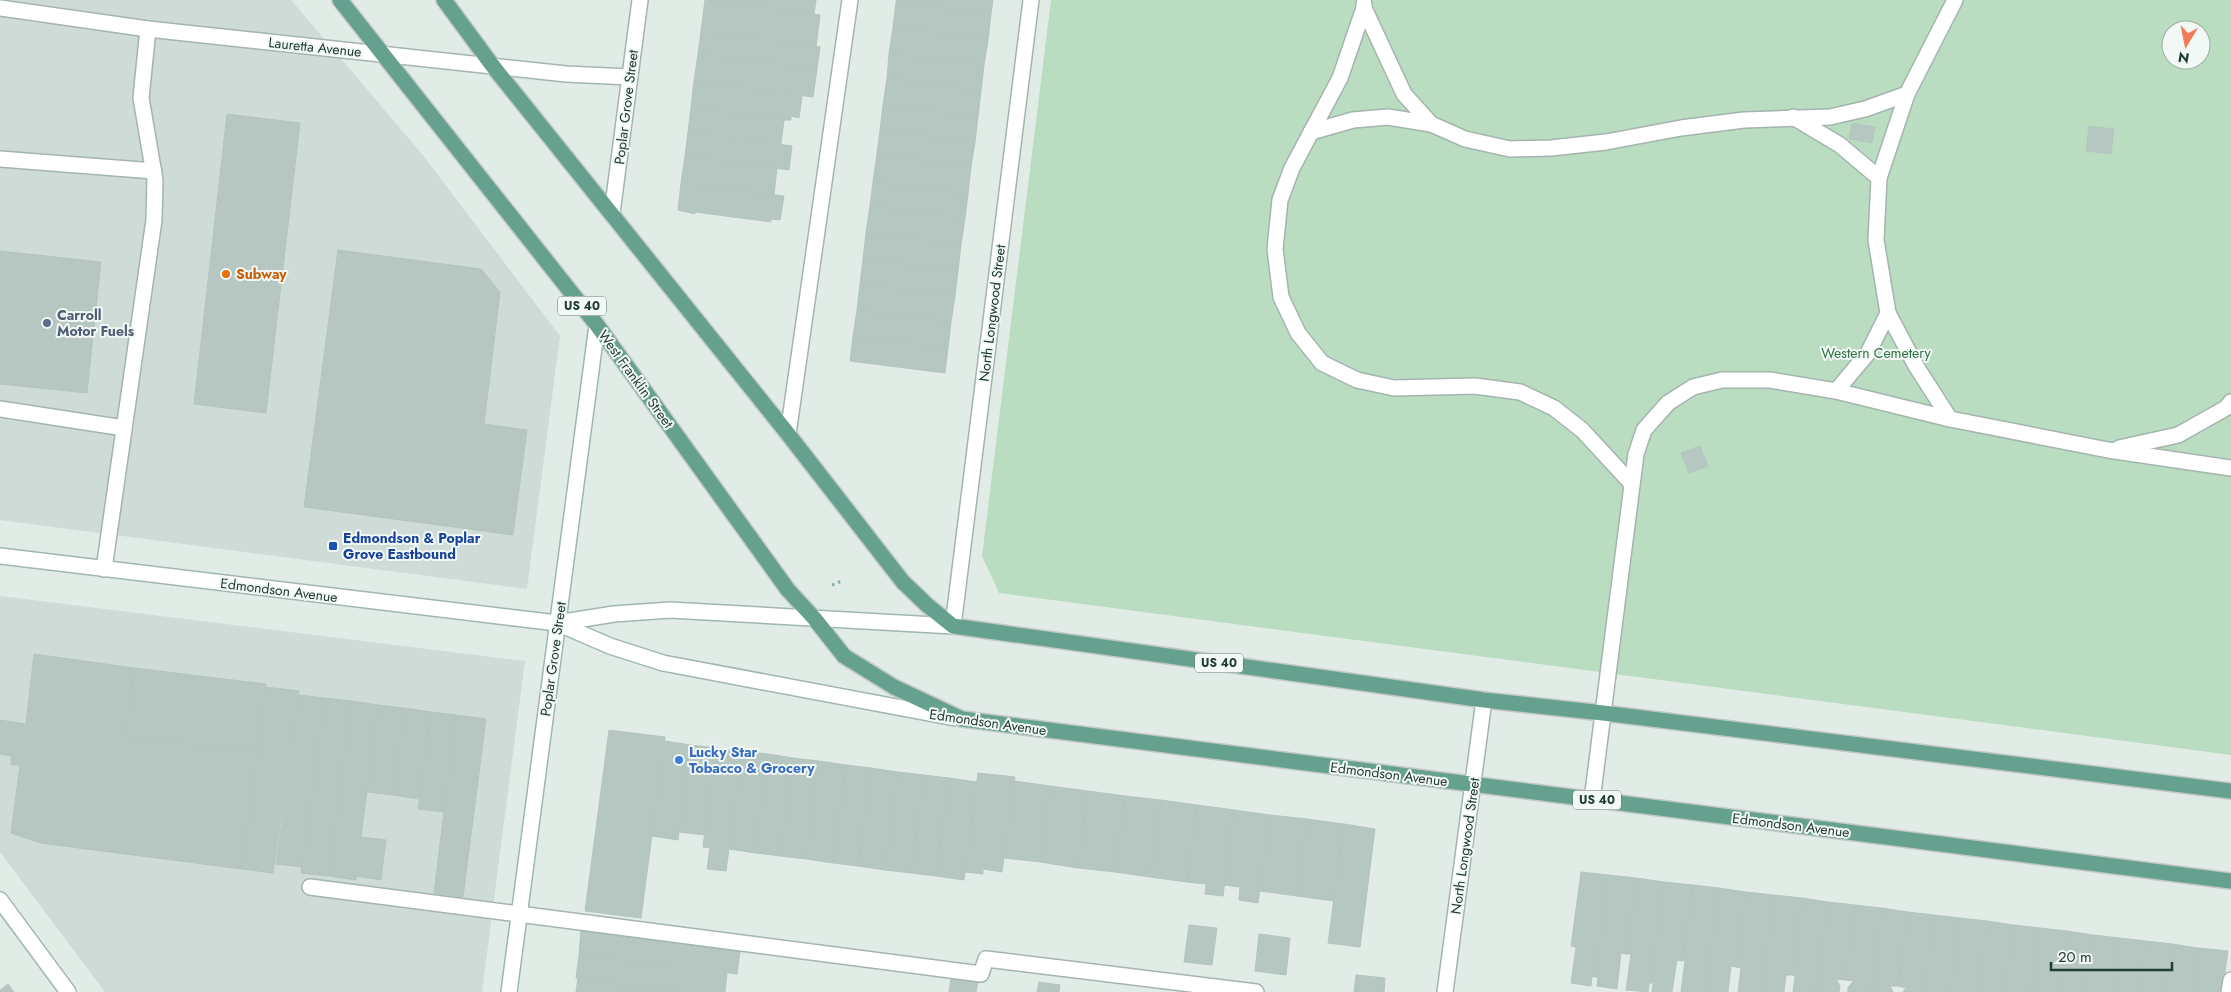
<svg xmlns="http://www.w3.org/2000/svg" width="2231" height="992" viewBox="0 0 2231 992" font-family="Jost,sans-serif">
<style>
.built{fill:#cfdbd6}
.green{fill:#baddc2;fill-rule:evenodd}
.building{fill:#b6c6c0;stroke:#b4c5bd}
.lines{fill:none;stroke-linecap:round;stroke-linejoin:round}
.service-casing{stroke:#a4b4ae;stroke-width:18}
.minor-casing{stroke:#a4b4ae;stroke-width:18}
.secondary-casing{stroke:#9fb7ae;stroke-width:18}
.primary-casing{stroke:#c1c8c6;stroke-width:18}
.path{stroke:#82afa0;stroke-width:3;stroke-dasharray:2.5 4;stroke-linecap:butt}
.service{stroke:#fff;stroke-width:15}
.minor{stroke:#fff;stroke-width:15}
.secondary{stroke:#fff;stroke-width:15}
.primary{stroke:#66a190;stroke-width:15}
.food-dot{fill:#e8710a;stroke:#f2f8f5;stroke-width:2}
.service-dot{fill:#5c6f8a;stroke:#f2f8f5;stroke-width:2}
.transit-dot{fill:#1a4fb4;stroke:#f2f8f5;stroke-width:2}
.shop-dot{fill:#3f7fe0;stroke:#f2f8f5;stroke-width:2}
.labels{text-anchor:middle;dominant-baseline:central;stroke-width:4;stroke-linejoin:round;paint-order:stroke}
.shield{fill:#f2f8f5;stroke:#60746e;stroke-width:1}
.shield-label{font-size:12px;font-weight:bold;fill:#213c34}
.street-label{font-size:14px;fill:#213c34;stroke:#f2f8f5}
.food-label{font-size:14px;font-weight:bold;fill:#c56008;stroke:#f2f8f5;text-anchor:start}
.service-label{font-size:14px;font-weight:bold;fill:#4e5e75;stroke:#f2f8f5;text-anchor:start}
.park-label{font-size:14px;fill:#2c7345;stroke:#f2f8f5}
.transit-label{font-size:14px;font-weight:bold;fill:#164399;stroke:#f2f8f5;text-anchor:start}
.shop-label{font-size:14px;font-weight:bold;fill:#366cbe;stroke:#f2f8f5;text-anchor:start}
</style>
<rect width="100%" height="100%" fill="#e1ece7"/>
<g class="built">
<polygon points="0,0 291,0 422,154 560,336 527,589 0,520"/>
<polygon points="0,596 525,661 482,992 105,992 0,852"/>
</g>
<path class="green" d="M1051,0H2231V755L999,593L982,556ZM2171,30H2201V60H2171Z"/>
<g class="building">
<polygon points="705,0 820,15 816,47 701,31"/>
<polygon points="706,0 816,0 814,14"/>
<polygon points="897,0 993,0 991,14 896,2"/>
<polygon points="896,2 991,14 988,40 893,27"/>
<polygon points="893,27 988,40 984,65 889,54"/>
<polygon points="701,31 820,47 817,69 698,54"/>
<polygon points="698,54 817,69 813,97 694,81"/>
<polygon points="889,54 984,65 981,91 887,78"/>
<polygon points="887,78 981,91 978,117 883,105"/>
<polygon points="694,81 802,96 799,118 791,116 791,120 784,120 691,107"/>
<polygon points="883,105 978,117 975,142 880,130"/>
<polygon points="691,107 784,120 781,144 688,132"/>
<polygon points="227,114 300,123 266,413 194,404"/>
<polygon points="1852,123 1875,127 1872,143 1849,139"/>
<polygon points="2089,126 2114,129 2111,154 2086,151"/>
<polygon points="880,130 975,142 971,167 877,154"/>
<polygon points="688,132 792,146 789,170 685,156"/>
<polygon points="877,154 971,167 968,194 873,182"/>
<polygon points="685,156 777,168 774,195 681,183"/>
<polygon points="873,182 968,194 965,218 870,206"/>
<polygon points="681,183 784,196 780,220 771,219 771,222 695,212 695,214 678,210"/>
<polygon points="870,206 965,218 961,245 866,233"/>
<polygon points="866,233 961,245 958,271 863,259"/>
<polygon points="338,250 481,269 500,292 484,424 527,430 513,535 304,507"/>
<polygon points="0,251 101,262 87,393 0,384"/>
<polygon points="863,259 958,271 955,296 860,284"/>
<polygon points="860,284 955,296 951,322 857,310"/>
<polygon points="857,310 951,322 948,348 853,336"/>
<polygon points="853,336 948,348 945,373 850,361"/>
<polygon points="1700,446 1708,466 1689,473 1681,453"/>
<polygon points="34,654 134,668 126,736 258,752 242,869 40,843 11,833 20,765 11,765 11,756 0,754 0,720 26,724"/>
<polygon points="134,668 266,684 258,752 126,736"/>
<polygon points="266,687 299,691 273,873 242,869"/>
<polygon points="299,695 325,698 302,867 276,864"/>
<polygon points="325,698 351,701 329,876 301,873"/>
<polygon points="351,701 378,705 361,837 386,840 381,880 356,876 356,880 329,876"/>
<polygon points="378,705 404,708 393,795 367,792"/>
<polygon points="404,708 431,712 419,799 393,795"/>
<polygon points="431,712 456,715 444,812 418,809"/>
<polygon points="456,715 486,719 463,897 434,893"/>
<polygon points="609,730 665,737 641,918 585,911"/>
<polygon points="665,741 690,745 678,840 652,836"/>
<polygon points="690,745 716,748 705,835 679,832"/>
<polygon points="716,748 742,751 726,871 707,869 710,848 703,847"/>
<polygon points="742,751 768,754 755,853 729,849"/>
<polygon points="768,754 793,758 781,856 755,853"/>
<polygon points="793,758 819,761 806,859 781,856"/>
<polygon points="819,761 846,765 833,863 806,859"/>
<polygon points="846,765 871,768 858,866 833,863"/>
<polygon points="871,768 898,772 885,870 858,866"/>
<polygon points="898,772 924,775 911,873 885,870"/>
<polygon points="978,773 1015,777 1002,872 983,869 983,874 965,872"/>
<polygon points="924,775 949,778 936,876 911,873"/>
<polygon points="949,778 977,782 964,880 936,876"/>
<polygon points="1014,781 1050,786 1040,862 1004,858"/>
<polygon points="1050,786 1088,791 1078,868 1040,862"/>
<polygon points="1088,791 1125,796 1115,872 1078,868"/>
<polygon points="1125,796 1161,800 1150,877 1115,872"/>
<polygon points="1161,800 1197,805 1187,882 1150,877"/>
<polygon points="1197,805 1234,810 1223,896 1205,894 1206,884 1187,882"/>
<polygon points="1234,810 1270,815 1258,903 1239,900 1240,887 1224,885"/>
<polygon points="1270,815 1307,819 1297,896 1260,891"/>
<polygon points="1307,819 1344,824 1334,901 1297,896"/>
<polygon points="1344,824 1375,829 1360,947 1328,943"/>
<polygon points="1581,872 1609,875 1595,977 1592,976 1591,986 1571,983 1576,947 1571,946"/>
<polygon points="1609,875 1636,878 1627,954 1621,953 1617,989 1597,986 1598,977 1595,977"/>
<polygon points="1636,878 1664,882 1648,992 1626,990 1631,954 1627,954"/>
<polygon points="1664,882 1693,885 1682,961 1677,960 1672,992 1652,992 1653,983 1650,983"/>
<polygon points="1693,885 1719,888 1705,992 1681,992 1685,960 1682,961"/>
<polygon points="1719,888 1746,892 1736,967 1731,966 1728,992 1705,992"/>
<polygon points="1746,892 1774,895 1761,992 1738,992 1741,968 1736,967"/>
<polygon points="1774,895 1802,898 1792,975 1786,975 1784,992 1761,992"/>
<polygon points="1802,898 1828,902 1816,992 1793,992 1795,976 1792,975"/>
<polygon points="1828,902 1855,905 1845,980 1836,979 1840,986 1839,992 1816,992"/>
<polygon points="1855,905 1882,908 1871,992 1848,992 1848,987 1854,981 1845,980"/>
<polygon points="1882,908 1908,912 1898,986 1890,986 1893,992 1871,992"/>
<polygon points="1908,912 1934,915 1924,992 1903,992 1906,988 1898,986"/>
<polygon points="1934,915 1960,918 1950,992 1924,992"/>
<polygon points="1960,918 1987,921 1978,992 1950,992"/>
<polygon points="1987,921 2013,925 2004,992 1978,992"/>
<polygon points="1189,925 1217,928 1212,965 1184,962"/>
<polygon points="2013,925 2040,928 2032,992 2004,992"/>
<polygon points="2040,928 2067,931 2059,992 2032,992"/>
<polygon points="581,931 740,951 737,974 579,955"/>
<polygon points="2067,931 2093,935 2085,992 2059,992"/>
<polygon points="1259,934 1290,938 1286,975 1255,971"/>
<polygon points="2093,935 2120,938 2112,992 2085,992"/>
<polygon points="2120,938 2146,941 2139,992 2112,992"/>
<polygon points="2146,941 2172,944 2165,992 2139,992"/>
<polygon points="2172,944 2198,948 2192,992 2165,992"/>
<polygon points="2198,948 2228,951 2222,992 2192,992"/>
<polygon points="579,955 727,974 725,992 682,992 576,978"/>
<polygon points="1356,975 1385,978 1384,992 1354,992"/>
<polygon points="578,978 682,992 576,992"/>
<polygon points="951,978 978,981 976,992 949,992"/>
<polygon points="1039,982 1060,985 1059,992 1037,992"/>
<polygon points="8,984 14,992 0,992 0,990"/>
</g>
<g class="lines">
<g class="service-casing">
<g id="service">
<polyline points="1364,4 1364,8 1404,94 1431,124 1465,139 1510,149 1551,148 1606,142 1681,128 1744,120 1830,117 1865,109 1907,94"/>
<polyline points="1364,8 1340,78 1292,168 1280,200 1275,249 1281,297 1298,333 1322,363 1357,380 1394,388 1475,386 1520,392 1554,408 1582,430 1631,483"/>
<polyline points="1793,117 1840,145 1879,178"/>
<polyline points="1311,132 1353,120 1388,117 1431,124"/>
<polyline points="0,159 154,171"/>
<polyline points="1888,313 1916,366 1950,419"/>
<polyline points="1836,391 1868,353 1888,313 1876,240 1879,178 1907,94 1955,0"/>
<polyline points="0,409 124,428"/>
<polyline points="788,434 850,0"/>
<polyline points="2119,448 2178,435 2226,408 2231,402"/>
<polyline points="104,569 154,220 155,180 141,98 148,29"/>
<polyline points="1592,800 1636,454 1644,430 1668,403 1693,387 1722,380 1770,380 1836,391 1950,419 2108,450 2231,468"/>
<polyline points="310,887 981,974 986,959 1256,992"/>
<polyline points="2229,992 2231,980"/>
</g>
</g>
<g class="minor-casing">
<g id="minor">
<polyline points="0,8 148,29 566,74 630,77"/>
<polyline points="612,213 640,0"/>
<polyline points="953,626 1031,0"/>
<polyline points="1445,992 1484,700"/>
</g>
</g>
<g class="secondary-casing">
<g id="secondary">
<polyline points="0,556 557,623 614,614 670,610 953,626"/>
<polyline points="557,623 610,646 663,663 955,718"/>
<polyline points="0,900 68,992"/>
<polyline points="509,992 597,325"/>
</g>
</g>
<g class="primary-casing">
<g id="primary">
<polyline points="340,0 597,325 788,590 814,618 844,656 894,687 962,719 2231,881"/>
<polyline points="444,0 492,65 788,434 903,582 927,605 953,626 1484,700 1603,713 2231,791"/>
</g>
</g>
<polyline class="path" points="832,585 844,580"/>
<use href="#service" class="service"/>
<use href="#minor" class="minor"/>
<use href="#secondary" class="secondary"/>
<use href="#primary" class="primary"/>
</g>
<circle class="food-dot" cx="226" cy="274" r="5"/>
<circle class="service-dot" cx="47" cy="323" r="5"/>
<rect class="transit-dot" x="328" y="541" width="10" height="10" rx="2.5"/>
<circle class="shop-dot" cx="679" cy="760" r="5"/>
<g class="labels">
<g class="shield">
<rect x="558" y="296.5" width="48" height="19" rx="4"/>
<rect x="1195" y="653.5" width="48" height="19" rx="4"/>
<rect x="1573" y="790.5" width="48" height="19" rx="4"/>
</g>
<g class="shield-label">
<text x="582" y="306">US 40</text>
<text x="1219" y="663">US 40</text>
<text x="1597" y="800">US 40</text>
</g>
<g class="street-label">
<text transform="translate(315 47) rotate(6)">Lauretta Avenue</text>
<text transform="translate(626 107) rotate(-83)">Poplar Grove Street</text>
<text transform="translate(992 313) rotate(-83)">North Longwood Street</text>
<text transform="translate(636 379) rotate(54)">West Franklin Street</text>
<text transform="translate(279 590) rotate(7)">Edmondson Avenue</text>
<text transform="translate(553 659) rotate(-82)">Poplar Grove Street</text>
<text transform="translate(988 722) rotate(8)">Edmondson Avenue</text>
<text transform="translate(1389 774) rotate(7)">Edmondson Avenue</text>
<text transform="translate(1791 825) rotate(7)">Edmondson Avenue</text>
<text transform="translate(1465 846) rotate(-82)">North Longwood Street</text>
</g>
<g class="food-label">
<text x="236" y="274">Subway</text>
</g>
<g class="service-label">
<text x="57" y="315">Carroll<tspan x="57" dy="16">Motor Fuels</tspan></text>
</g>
<g class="park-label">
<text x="1876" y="353">Western Cemetery</text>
</g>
<g class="transit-label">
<text x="343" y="538">Edmondson &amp; Poplar<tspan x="343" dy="16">Grove Eastbound</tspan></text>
</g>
<g class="shop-label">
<text x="689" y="752">Lucky Star<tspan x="689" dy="16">Tobacco &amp; Grocery</tspan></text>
</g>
</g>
<g transform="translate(2186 45) rotate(190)"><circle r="24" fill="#f2f8f5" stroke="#9eada8"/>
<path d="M0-4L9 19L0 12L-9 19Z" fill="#f17b59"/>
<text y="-8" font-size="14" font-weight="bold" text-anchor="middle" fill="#213c34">N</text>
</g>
<path d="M2051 962v8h121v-8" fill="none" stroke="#213c34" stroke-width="2.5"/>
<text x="2058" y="962" font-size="15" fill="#213c34" stroke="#f2f8f5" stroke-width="4" paint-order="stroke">20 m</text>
</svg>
